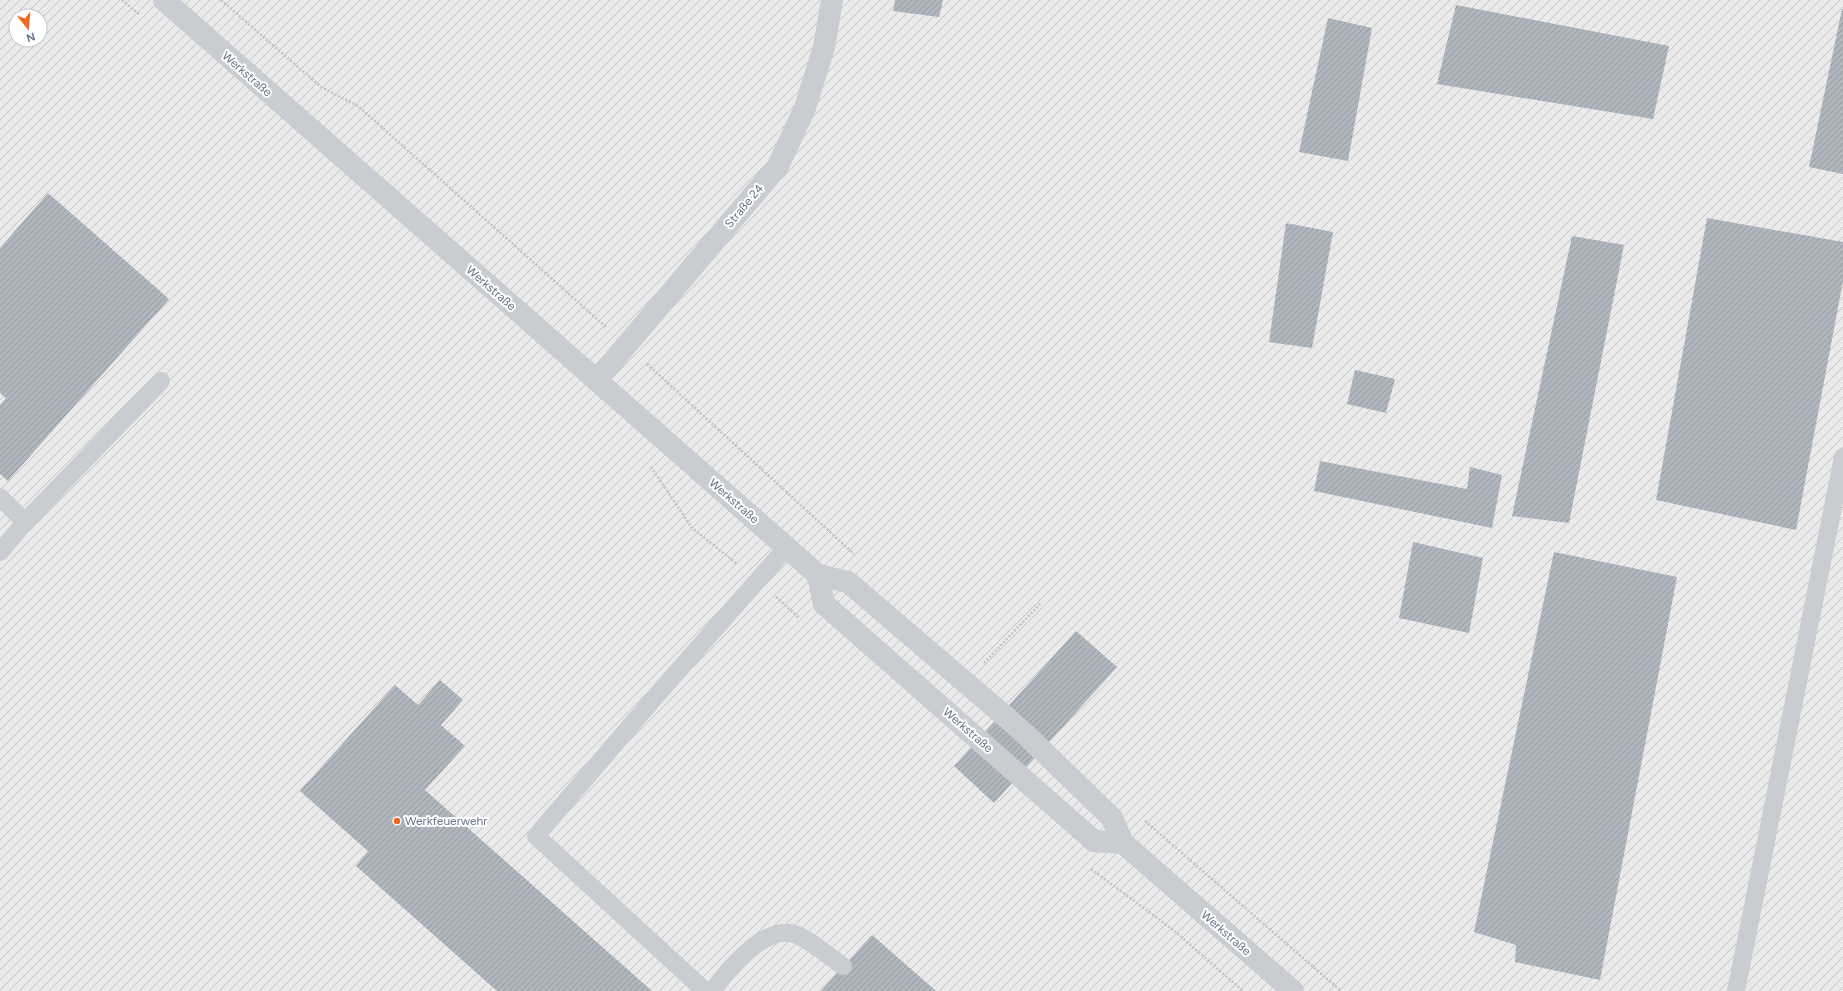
<svg xmlns="http://www.w3.org/2000/svg" width="1843" height="991" viewBox="0 0 1843 991" font-family="Figtree,sans-serif">
<style>
.industrial{fill:url(#industrial-furrows);fill-rule:evenodd}
.building{fill:url(#building-hatch)}
.lines{fill:none;stroke-linecap:round;stroke-linejoin:round}
.path{stroke:#c0c2c5;stroke-width:2.5;stroke-dasharray:2 2;stroke-linecap:butt}
.lane{stroke:#c9ccd0;stroke-width:18}
.street{stroke:#c9ccd0;stroke-width:22}
.poi-dot{fill:#ee6922;stroke:#fff;stroke-width:1.5}
.labels{text-anchor:middle;dominant-baseline:central;stroke-width:4;stroke-linejoin:round;paint-order:stroke}
.street-label{font-size:12px;fill:#667589;stroke:#fff}
.poi-label{font-size:12px;fill:#667589;stroke:#fff;text-anchor:start}
</style>
<defs>
<pattern id="industrial-furrows" width="10" height="10" patternUnits="userSpaceOnUse"><rect width="10" height="10" fill="#eaeaea"/><path d="M-1 1l2-2M0 10L10 0M9 11l2-2" fill="none" stroke="#c1c2c3"/></pattern>
<pattern id="building-hatch" width="6" height="6" patternUnits="userSpaceOnUse"><rect width="6" height="6" fill="#afb6be"/><path d="M-1 1l2-2M0 6l6-6M5 7l2-2" fill="none" stroke="#9299a0"/></pattern>
</defs>
<rect width="100%" height="100%" fill="#f9f9f6"/>
<path class="industrial" d="M0,0H1843V991H0ZM16,16H40V40H16Z"/>
<g class="building">
<polygon points="895,0 943,0 939,17 893,11"/>
<polygon points="1456,5 1669,46 1653,119 1437,84"/>
<polygon points="1842,9 1843,9 1843,174 1809,167"/>
<polygon points="1328,18 1372,28 1348,161 1299,152"/>
<polygon points="48,193 169,299 8,481 0,474 0,405 6,398 0,393 0,248"/>
<polygon points="1707,218 1843,242 1843,281 1796,530 1656,500"/>
<polygon points="1286,223 1333,232 1312,348 1269,342"/>
<polygon points="1572,236 1624,245 1569,523 1512,516"/>
<polygon points="1355,370 1395,379 1386,413 1347,404"/>
<polygon points="1320,461 1467,489 1470,467 1502,475 1492,528 1314,491"/>
<polygon points="1413,542 1483,558 1469,633 1399,618"/>
<polygon points="1554,552 1677,577 1600,980 1515,962 1516,945 1474,932"/>
<polygon points="1076,631 1117,667 994,803 954,766"/>
<polygon points="440,680 463,700 441,725 465,746 425,790 652,991 497,991 356,866 368,851 300,791 395,685 418,705"/>
<polygon points="872,935 936,991 821,991"/>
</g>
<g class="lines">
<g class="path">
<polyline points="122,0 140,15"/>
<polyline points="221,0 321,87 358,106 606,327"/>
<polyline points="647,364 854,554"/>
<polyline points="651,467 692,528 737,564"/>
<polyline points="776,597 799,618"/>
<polyline points="984,663 1041,603"/>
<polyline points="1145,821 1341,991"/>
<polyline points="1091,869 1172,929 1243,991"/>
</g>
<g class="lane">
<polyline points="0,497 25,522"/>
<polyline points="0,552 25,522 161,381"/>
<polyline points="705,991 536,836 662,689 787,547"/>
<path d="M712,991C728,970 766,922 797,935C810,940 831,958 843,966"/>
<polyline points="1736,991 1843,457"/>
</g>
<g class="street">
<polyline points="164,0 818,575 848,582 1022,731 1112,818 1123,843 1293,991"/>
<polyline points="597,380 778,166 805,108 824,47 832,0"/>
<polyline points="818,575 824,604 1094,841 1123,843"/>
</g>
</g>
<circle class="poi-dot" cx="397" cy="821" r="4"/>
<g class="labels">
<g class="street-label">
<text transform="translate(247 74) rotate(41)">Werkstraße</text>
<text transform="translate(744 206) rotate(-50)">Straße 24</text>
<text transform="translate(491 288) rotate(41)">Werkstraße</text>
<text transform="translate(734 501) rotate(41)">Werkstraße</text>
<text transform="translate(968 730) rotate(41)">Werkstraße</text>
<text transform="translate(1226 933) rotate(41)">Werkstraße</text>
</g>
<g class="poi-label">
<text x="405" y="821">Werkfeuerwehr</text>
</g>
</g>
<g transform="translate(28 28) rotate(163)"><circle r="19" fill="#ffffff" stroke="#c2c8d0"/>
<path d="M0-3L7 15L0 10L-7 15Z" fill="#ee6922"/>
<text y="-6" font-size="11" font-weight="bold" text-anchor="middle" fill="#667589">N</text>
</g>
</svg>
